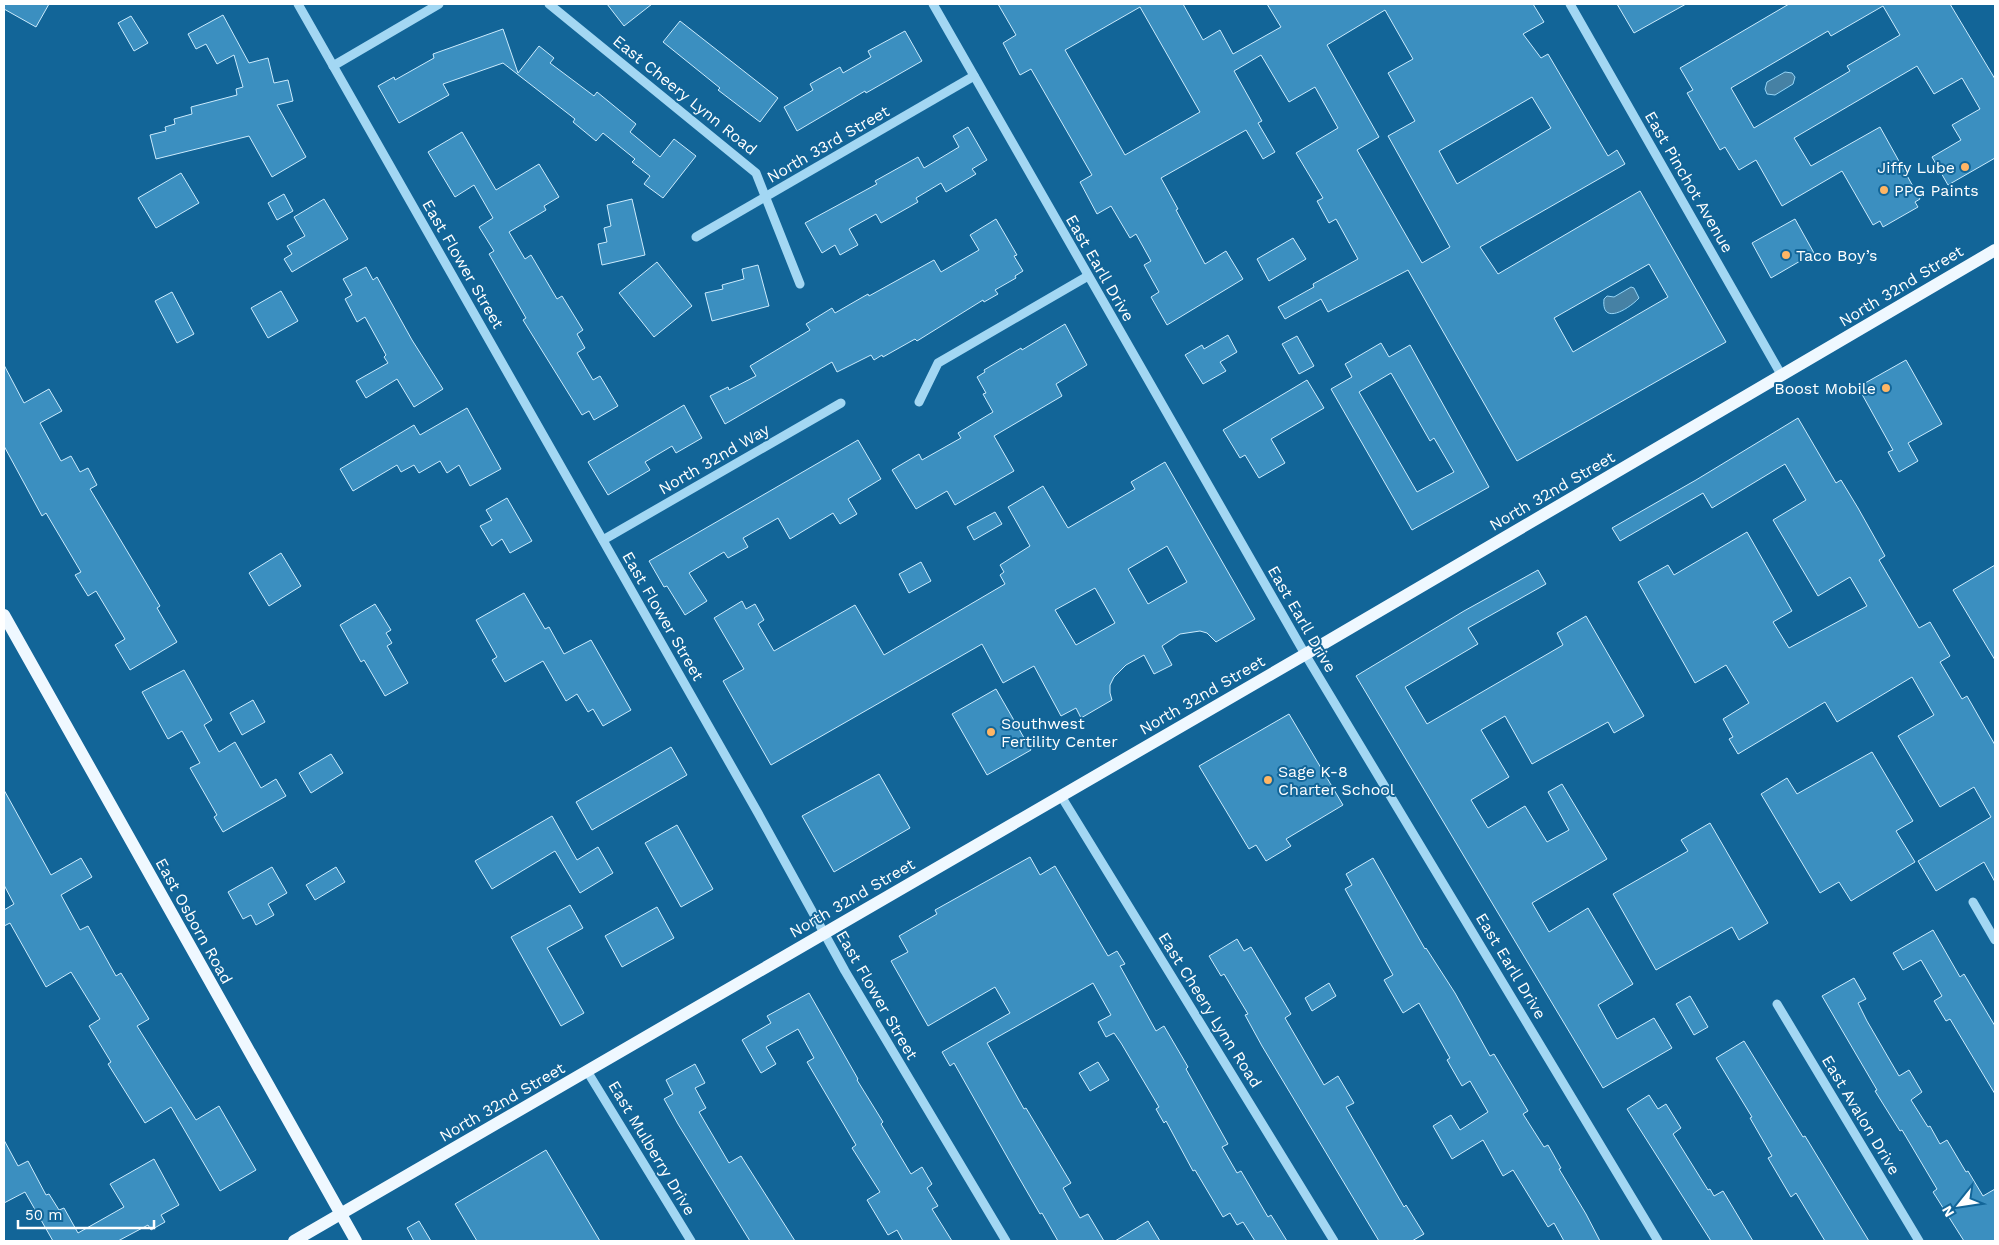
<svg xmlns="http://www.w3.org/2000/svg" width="1999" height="1245" viewBox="0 0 1999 1245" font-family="'Work Sans',sans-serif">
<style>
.water{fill:#4681a4;stroke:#95d5f7}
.building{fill:#3b8fc0;stroke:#cbebfd;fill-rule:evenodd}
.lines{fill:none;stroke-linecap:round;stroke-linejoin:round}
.minor{stroke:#a3d7f3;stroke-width:9}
.major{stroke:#eff8ff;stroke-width:12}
.poi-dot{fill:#ffb665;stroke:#126598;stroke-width:2}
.labels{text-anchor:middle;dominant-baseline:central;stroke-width:4;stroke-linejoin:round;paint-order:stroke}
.street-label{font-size:16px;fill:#fff;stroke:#126598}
.poi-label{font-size:16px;fill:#fff;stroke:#126598;text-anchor:start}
</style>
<rect width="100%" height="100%" fill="#126598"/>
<g class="water">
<polygon points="1785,72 1792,73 1795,77 1793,84 1775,95 1767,94 1765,89 1767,82"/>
<path d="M1631,287L1634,288L1639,298C1630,308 1601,327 1604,299L1607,296L1614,297Z"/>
</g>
<g class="building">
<polygon points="4,4 49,4 36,27 4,9"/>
<polygon points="607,4 652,4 624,26"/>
<path d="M998,4H1183L1203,40L1220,30L1233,54L1281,27L1267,4H1533L1544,22L1523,34L1541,58L1548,54L1608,156L1617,150L1625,164L1480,247L1498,274L1640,191L1726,342L1517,461L1408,270L1328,312L1321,299L1285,319L1278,307L1314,287L1313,284L1358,259L1336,219L1329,223L1317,201L1323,198L1296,153L1338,128L1315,87L1289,102L1261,55L1234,71L1262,121L1258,123L1275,152L1263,159L1246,130L1161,178L1178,209L1176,210L1205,264L1226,251L1243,279L1167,325L1151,297L1159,292L1144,265L1151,261L1136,234L1130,238L1111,206L1097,214L1080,182L1092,175L1031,69L1020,75L1003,43L1016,35ZM1140,7L1200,112L1125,155L1065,50ZM1385,10L1413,59L1388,73L1415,121L1388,136L1450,247L1422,263L1357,150L1379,137L1327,45ZM1532,97L1551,128L1457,184L1439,151ZM1649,264L1668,297L1573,352L1554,318Z"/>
<polygon points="1617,4 1686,4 1634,33"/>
<path d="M1789,4H1950L1995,79V158L1948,185L1932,157L1961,140L1952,125L1980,109L1962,78L1934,94L1917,66L1794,138L1811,166L1880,127L1920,199L1915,202L1918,207L1883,227L1880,221L1873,225L1842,171L1782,206L1756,160L1739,170L1725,147L1720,150L1687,93L1693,90L1680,68ZM1883,6L1900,35L1847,66L1850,71L1754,128L1731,88L1828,31L1831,36Z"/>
<polygon points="223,15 249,63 268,58 274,83 288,80 293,101 277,105 306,157 272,177 249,136 156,159 150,135 166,131 165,127 175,124 174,119 192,114 191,107 237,95 236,89 243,87 234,55 217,64 206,44 196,49 188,34"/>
<polygon points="131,16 148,43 134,51 118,23"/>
<polygon points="680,21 778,98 760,122 718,90 720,88 663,42"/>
<polygon points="503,29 518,73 539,46 554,58 550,63 594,96 597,92 636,124 630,132 660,157 674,139 696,156 663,198 644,184 650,176 632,162 635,159 603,133 596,141 573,122 575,119 503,63 443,84 449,95 399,123 378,86 394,77 395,80 434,58 433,54"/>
<polygon points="905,31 922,61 866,93 865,91 797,131 784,107 813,90 810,84 840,67 843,73 871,57 868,51"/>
<polygon points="968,127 987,160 972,169 976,174 946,192 941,183 916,198 918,202 881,223 876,214 849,229 858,245 840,255 835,245 822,253 805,223 877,184 875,181 918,157 924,168 959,147 953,136"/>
<polygon points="462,132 496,190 539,164 559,197 544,206 546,210 509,232 525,259 531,255 557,299 562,296 583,330 577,334 585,348 577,353 593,380 600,376 618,406 594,420 589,411 582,415 523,320 526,318 489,254 494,251 479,227 493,218 474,185 455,197 428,152"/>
<polygon points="181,173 199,203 156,228 138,198"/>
<polygon points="284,194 293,211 277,220 268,203"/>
<polygon points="324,199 348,239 292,272 284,259 292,254 287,246 305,236 294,217"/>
<polygon points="632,199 645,255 602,265 598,244 607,242 604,228 611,226 607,205"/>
<polygon points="996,219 1017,255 1014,256 1023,271 1015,276 1016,278 995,290 998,294 984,302 983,300 917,341 915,339 883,357 882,355 874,360 871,355 837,372 832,362 725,424 710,396 728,387 729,390 756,376 750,366 810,330 806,324 832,308 835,313 868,294 869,296 934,260 941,272 979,250 970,235"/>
<polygon points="1795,219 1814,253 1771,278 1752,243"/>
<polygon points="1293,238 1306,259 1269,281 1257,259"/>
<polygon points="657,262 692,306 654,337 619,293"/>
<polygon points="758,265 769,306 712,321 705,293 723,289 722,285 744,279 742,269"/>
<polygon points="366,267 373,280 377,277 412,340 443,389 414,407 397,379 366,398 356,381 388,363 384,357 386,355 365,317 357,322 345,299 352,295 343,279"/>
<polygon points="281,291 298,321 268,338 251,308"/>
<polygon points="172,292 194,334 177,343 155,301"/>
<polygon points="1065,324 1087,365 1056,384 1062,396 994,436 1014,471 955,505 947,491 916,509 892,470 919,454 922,460 961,438 958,433 993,412 983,394 986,393 977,377 985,372 984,370 1021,348 1022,350"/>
<polygon points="1228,335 1237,352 1220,362 1226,371 1203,384 1185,355 1202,345 1204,349"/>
<polygon points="1297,336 1314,366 1299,374 1282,344"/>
<path d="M1381,343L1389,357L1410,345L1489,487L1412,530L1331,389L1352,377L1345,364ZM1391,373L1430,441L1434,438L1454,472L1417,492L1359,392Z"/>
<polygon points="1906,360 1942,424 1908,443 1918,461 1899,472 1888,452 1893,450 1858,387"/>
<polygon points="4,365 24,403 49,389 62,411 40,423 61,461 71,456 80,472 88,468 97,485 90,489 160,606 157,608 177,642 130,670 115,645 125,639 96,591 88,596 75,575 81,572 46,513 42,516 4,446"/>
<polygon points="1307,380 1324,408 1271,439 1285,463 1259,478 1245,455 1240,458 1223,430"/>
<polygon points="684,405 702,438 676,453 672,446 645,462 650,470 608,495 588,462"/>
<polygon points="467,408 501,469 470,486 459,465 447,473 440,461 419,473 414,465 401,472 397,465 353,491 340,469 414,425 420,435"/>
<polygon points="1798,418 1836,483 1841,480 1858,508 1885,556 1879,560 1919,628 1930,622 1950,656 1940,662 1962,699 1967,696 1995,745 1995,882 1984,862 1936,891 1918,861 1991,817 1974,787 1940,807 1898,736 1934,715 1912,677 1837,722 1825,702 1738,754 1729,739 1733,737 1723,719 1749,703 1726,665 1695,683 1638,582 1668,565 1674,575 1747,532 1792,611 1773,622 1789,648 1867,606 1850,577 1818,596 1773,520 1806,500 1785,464 1712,508 1703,493 1620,541 1612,528 1696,480"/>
<polygon points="858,440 881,479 848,499 857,514 840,524 833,513 790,539 778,518 743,538 748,547 728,558 724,552 689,573 707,601 685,615 667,586 664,587 649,561"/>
<path d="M1165,462L1255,619L1216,642L1207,633L1200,631L1180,634L1162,646L1172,665L1154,674L1144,655L1126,665L1114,677L1110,685V693L1112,700L1081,718L1076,708L1061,716L1034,666L1003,683L982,644L771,765L723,681L744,669L714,618L742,601L746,609L755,604L764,620L758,624L774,651L855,605L884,655L1005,584L1000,575L1004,572L1000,565L1030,546L1008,507L1043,486L1068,528L1135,489L1131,482ZM1167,546L1187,582L1148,604L1128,569ZM1095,588L1115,623L1076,645L1055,610Z"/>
<polygon points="507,498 532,541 510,553 502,539 492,546 480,526 492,520 486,510"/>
<polygon points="995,512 1002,524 974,540 967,527"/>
<polygon points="281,553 301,586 269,606 249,573"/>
<polygon points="921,562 931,581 909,593 899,574"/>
<polygon points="1995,565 1995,660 1953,590"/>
<polygon points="1538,570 1546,584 1468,628 1478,644 1405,687 1427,724 1563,645 1557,633 1586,616 1644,716 1614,733 1608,722 1532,764 1505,716 1481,730 1509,777 1471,800 1488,828 1525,806 1547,842 1569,830 1548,792 1562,784 1607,859 1532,903 1549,932 1588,908 1633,984 1598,1005 1617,1039 1654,1018 1672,1048 1603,1088 1356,676 1464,611"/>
<polygon points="524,593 545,629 549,627 564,654 591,640 631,710 603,726 593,709 588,712 577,694 566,701 543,661 505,682 492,660 497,657 476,620"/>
<polygon points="375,604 391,630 386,633 392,643 387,646 408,683 385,696 364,660 361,662 340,625"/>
<polygon points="184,670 212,720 204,725 219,752 235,742 261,788 276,779 286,796 223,832 214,817 217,815 190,768 200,763 182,731 168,739 142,692"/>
<polygon points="996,689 1031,750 987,775 952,714"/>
<polygon points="253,700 265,722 242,735 230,713"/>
<polygon points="1289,714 1343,805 1286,839 1291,846 1266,861 1256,845 1249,849 1199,766"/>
<polygon points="671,747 687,775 592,830 576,802"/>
<polygon points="1872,752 1913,821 1896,831 1915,862 1851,901 1839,882 1820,893 1761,794 1787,778 1797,794"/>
<polygon points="331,754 343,773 311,793 299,773"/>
<polygon points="879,774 910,828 834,872 802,816"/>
<polygon points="4,790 51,875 81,858 92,877 61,895 80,930 88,926 116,976 121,973 149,1019 137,1026 196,1120 219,1106 256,1170 220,1191 171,1107 145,1123 108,1064 111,1062 89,1026 100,1019 71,972 46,987 10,923 4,926 4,910 14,904 4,885"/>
<polygon points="552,816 577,860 598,847 613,873 580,893 555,851 492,889 475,861"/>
<polygon points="1710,823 1768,923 1739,940 1732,927 1656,970 1613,894 1688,851 1681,840"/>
<polygon points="677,825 713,889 681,907 645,843"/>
<polygon points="1030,857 1040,875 1055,866 1108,956 1117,951 1125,964 1120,966 1156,1031 1164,1026 1188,1067 1186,1069 1228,1144 1222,1147 1237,1173 1241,1171 1268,1217 1271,1215 1287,1241 1255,1241 1243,1222 1237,1225 1230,1213 1223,1217 1195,1170 1193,1171 1166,1121 1164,1123 1156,1109 1159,1107 1121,1043 1114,1033 1106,1037 1098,1022 1111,1015 1093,983 987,1043 1024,1109 1026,1108 1071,1183 1063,1188 1073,1206 1080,1218 1088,1214 1104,1241 1058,1241 1042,1213 1040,1214 1018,1176 954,1063 950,1066 942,1052 1010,1013 995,987 928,1026 891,961 908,952 899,936 937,914 935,910"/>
<polygon points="1373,858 1425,949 1426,948 1455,993 1490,1056 1494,1054 1528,1111 1523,1114 1544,1147 1548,1145 1561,1168 1559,1169 1586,1214 1600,1241 1564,1241 1554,1223 1548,1227 1513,1170 1503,1176 1483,1140 1452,1159 1433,1126 1451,1115 1460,1130 1488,1112 1470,1081 1462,1086 1447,1060 1450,1058 1419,1003 1403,1013 1384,980 1393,975 1345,889 1352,885 1346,874"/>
<polygon points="272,867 287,893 268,904 274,915 256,925 251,915 243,919 228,892"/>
<polygon points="336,867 345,882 315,900 306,885"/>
<polygon points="570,905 583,928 547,948 584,1013 561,1026 511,937"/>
<polygon points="657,907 674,938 622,967 605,936"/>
<polygon points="1933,930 1960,977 1964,974 1995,1026 1995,1094 1950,1019 1946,1021 1934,1001 1942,996 1921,960 1903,970 1893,953"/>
<polygon points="1237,939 1244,951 1251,947 1291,1014 1285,1018 1324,1085 1338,1076 1354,1103 1346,1107 1404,1207 1406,1205 1424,1234 1412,1241 1379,1241 1262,1046 1245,1015 1248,1014 1224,974 1221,976 1209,956"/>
<polygon points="1854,978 1866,999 1858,1003 1867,1021 1899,1076 1909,1070 1922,1092 1911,1100 1928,1127 1930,1126 1940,1144 1947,1140 1966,1172 1968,1171 1983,1196 1995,1189 1995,1241 1964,1241 1933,1192 1937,1189 1902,1130 1900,1131 1875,1091 1877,1090 1822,996"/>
<polygon points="1329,983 1336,996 1312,1011 1305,998"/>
<polygon points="809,993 858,1079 857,1080 883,1122 881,1124 911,1174 922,1167 932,1184 927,1188 938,1206 932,1209 952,1241 903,1241 897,1230 888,1235 867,1200 880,1192 852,1148 856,1145 807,1062 814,1058 798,1029 766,1047 776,1064 761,1073 742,1040 771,1023 767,1016"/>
<polygon points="1690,996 1708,1027 1694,1035 1676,1004"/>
<polygon points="1744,1041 1803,1137 1805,1136 1869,1241 1825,1241 1796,1193 1791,1197 1768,1158 1772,1156 1750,1118 1752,1117 1716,1058"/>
<polygon points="1098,1062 1109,1080 1090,1091 1079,1073"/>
<polygon points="695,1064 705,1083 695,1088 706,1108 699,1112 729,1163 741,1156 795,1241 750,1241 678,1124 664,1099 673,1094 666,1080"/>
<polygon points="1649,1095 1658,1109 1666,1104 1681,1128 1673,1134 1708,1190 1710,1189 1714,1196 1723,1191 1753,1241 1711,1241 1627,1109"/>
<polygon points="4,1140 18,1166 28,1161 46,1195 49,1194 59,1210 64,1208 78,1233 124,1207 110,1184 154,1159 179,1205 161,1215 165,1222 151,1230 148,1225 118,1241 53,1241 25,1192 4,1203"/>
<polygon points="546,1150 600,1241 477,1241 455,1204"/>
<polygon points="419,1221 431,1241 414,1241 407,1228"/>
<polygon points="1148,1221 1160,1241 1115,1241"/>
</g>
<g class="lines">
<g class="minor">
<polyline points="298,4 758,813 845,971 1006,1241"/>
<polyline points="549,4 756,173 800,284"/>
<polyline points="933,4 1305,654 1658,1241"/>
<polyline points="1570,4 1782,376"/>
<polyline points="333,66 439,4"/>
<polyline points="696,237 974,76"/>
<polyline points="919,402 938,363 1088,276"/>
<polyline points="603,540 841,403"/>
<polyline points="1061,796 1334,1241"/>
<polyline points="1973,902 1995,940"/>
<polyline points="1777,1004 1919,1241"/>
<polyline points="587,1071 691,1241"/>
</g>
<g class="major">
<polyline points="4,615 356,1241"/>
<polyline points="294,1241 1323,644 1995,250"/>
</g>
</g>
<g class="poi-dot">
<circle cx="1965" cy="167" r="5"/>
<circle cx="1884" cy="190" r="5"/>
<circle cx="1786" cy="255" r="5"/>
<circle cx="1886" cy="388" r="5"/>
<circle cx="991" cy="732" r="5"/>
<circle cx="1268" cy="780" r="5"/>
</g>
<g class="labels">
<g class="street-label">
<text transform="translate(685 95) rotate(39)">East Cheery Lynn Road</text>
<text transform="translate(828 144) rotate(-30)">North 33rd Street</text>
<text transform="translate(1689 182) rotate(60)">East Pinchot Avenue</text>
<text transform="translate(463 264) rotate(60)">East Flower Street</text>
<text transform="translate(1100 268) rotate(60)">East Earll Drive</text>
<text transform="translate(1901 286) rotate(-31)">North 32nd Street</text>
<text transform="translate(714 459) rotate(-30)">North 32nd Way</text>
<text transform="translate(1552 491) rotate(-30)">North 32nd Street</text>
<text transform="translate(663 616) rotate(60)">East Flower Street</text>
<text transform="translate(1302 619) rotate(60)">East Earll Drive</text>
<text transform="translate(1202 695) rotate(-30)">North 32nd Street</text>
<text transform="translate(852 898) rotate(-30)">North 32nd Street</text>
<text transform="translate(194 921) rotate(61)">East Osborn Road</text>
<text transform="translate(1511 966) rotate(59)">East Earll Drive</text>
<text transform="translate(877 995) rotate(60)">East Flower Street</text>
<text transform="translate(1210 1010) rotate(58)">East Cheery Lynn Road</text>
<text transform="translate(502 1102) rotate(-30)">North 32nd Street</text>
<text transform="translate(1861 1115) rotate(59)">East Avalon Drive</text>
<text transform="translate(652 1148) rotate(59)">East Mulberry Drive</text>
</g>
<g class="poi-label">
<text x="1955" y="167" text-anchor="end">Jiffy Lube</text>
<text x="1894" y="190">PPG Paints</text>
<text x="1796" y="255">Taco Boy’s</text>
<text x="1876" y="388" text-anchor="end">Boost Mobile</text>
<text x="1001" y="723">Southwest<tspan x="1001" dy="18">Fertility Center</tspan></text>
<text x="1278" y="771">Sage K-8<tspan x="1278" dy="18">Charter School</tspan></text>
</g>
</g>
<rect width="1999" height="1245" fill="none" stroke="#ffffff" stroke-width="10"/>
<g transform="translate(1959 1205) rotate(240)" stroke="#126598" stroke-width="4" paint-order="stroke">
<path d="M0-4L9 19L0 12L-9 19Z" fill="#ffffff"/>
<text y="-8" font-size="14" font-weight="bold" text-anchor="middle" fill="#ffffff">N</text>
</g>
<path d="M18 1220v8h136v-8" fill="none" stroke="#ffffff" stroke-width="2.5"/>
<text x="25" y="1220" font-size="15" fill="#ffffff" stroke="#126598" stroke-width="4" paint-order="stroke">50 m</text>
</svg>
